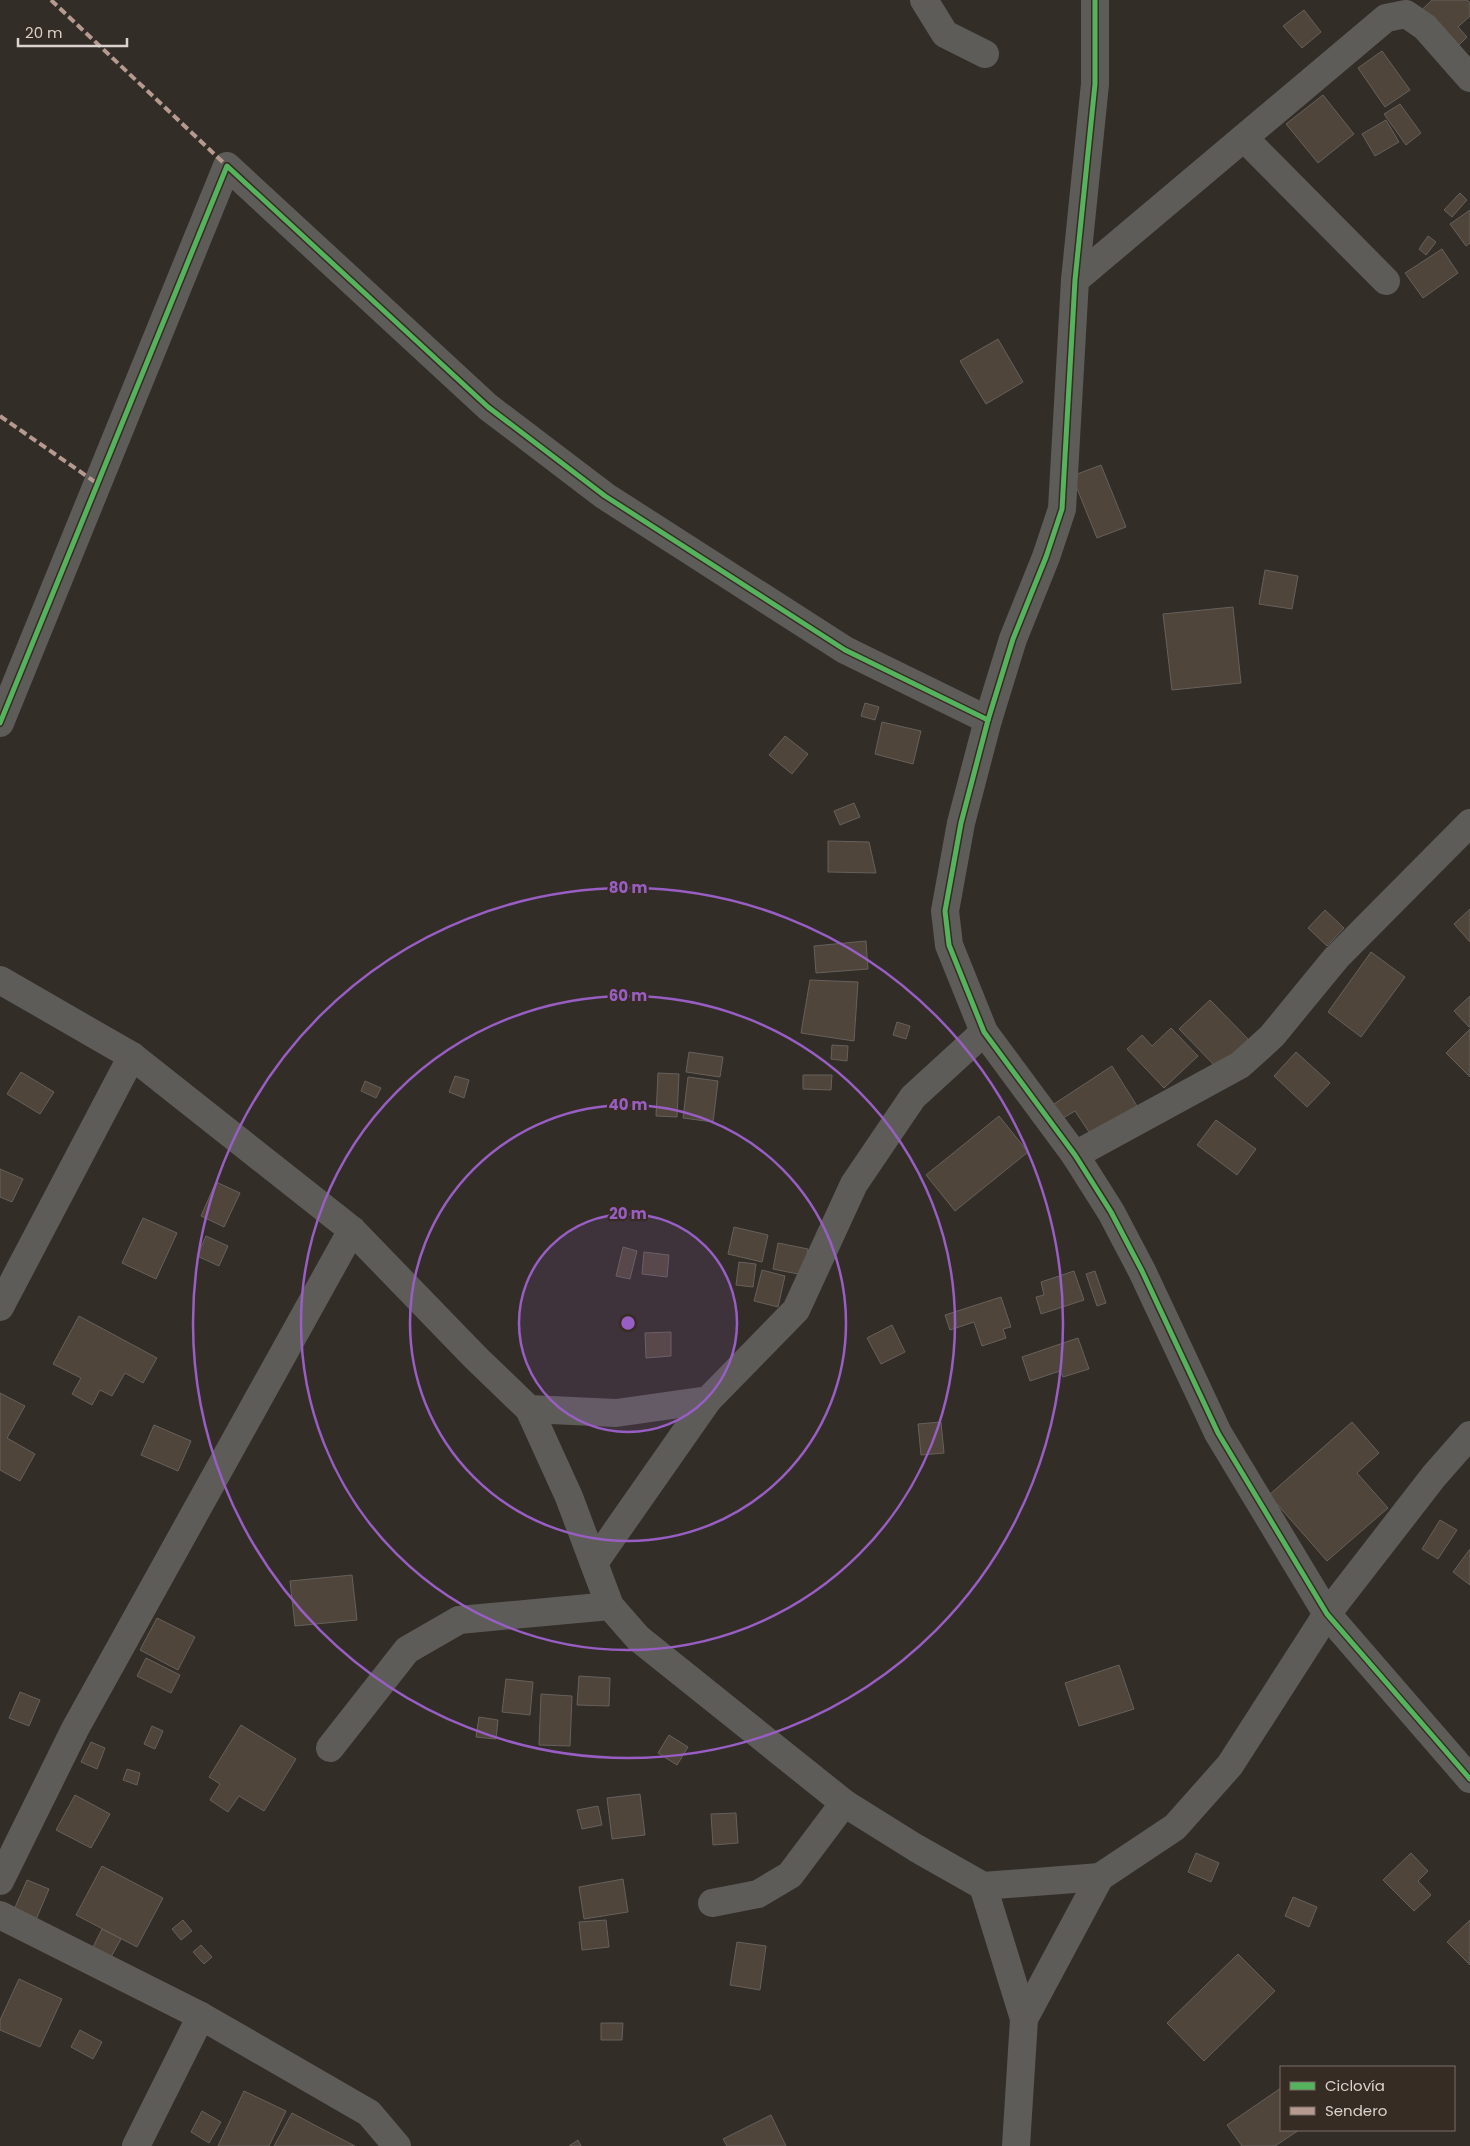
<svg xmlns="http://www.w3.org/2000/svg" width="1470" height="2146" viewBox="0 0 1470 2146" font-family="Poppins,sans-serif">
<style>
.building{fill:#50453b;stroke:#66605c}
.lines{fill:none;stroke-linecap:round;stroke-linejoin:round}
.minor{stroke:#5e5c59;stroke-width:28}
.quiet{stroke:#b69a8f;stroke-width:4;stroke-dasharray:8 4;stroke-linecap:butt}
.cycleway-casing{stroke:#372c24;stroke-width:8}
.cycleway{stroke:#56b35d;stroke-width:5}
.ring{fill:none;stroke:#985ec3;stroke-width:2.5}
.centre{fill:#985ec3;stroke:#372c24;stroke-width:2.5}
.ring-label{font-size:15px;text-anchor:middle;font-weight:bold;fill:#985ec3;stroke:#372c24;stroke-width:4.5;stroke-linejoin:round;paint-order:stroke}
</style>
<rect width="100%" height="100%" fill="#332d28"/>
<g class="building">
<polygon points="1432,0 1467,0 1470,3 1470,16 1458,27 1467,37 1448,56 1412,19"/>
<polygon points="1304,10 1321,32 1302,48 1283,26"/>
<polygon points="1382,51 1410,90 1385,107 1358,68"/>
<polygon points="1323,95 1354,134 1318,163 1286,124"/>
<polygon points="1400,104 1421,133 1406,145 1384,114"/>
<polygon points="1386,120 1399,142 1375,156 1362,134"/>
<polygon points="1460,193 1467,200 1452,217 1444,210"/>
<polygon points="1470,210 1470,243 1466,246 1450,224"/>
<polygon points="1428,236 1436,242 1426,255 1419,249"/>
<polygon points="1442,249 1458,273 1423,298 1405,273"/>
<polygon points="998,339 1023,382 986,404 960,361"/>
<polygon points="1101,465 1126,527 1097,538 1072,476"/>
<polygon points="1265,570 1298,576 1292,609 1259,604"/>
<polygon points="1233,607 1241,683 1172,690 1163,614"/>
<polygon points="865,703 879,707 875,720 861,716"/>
<polygon points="882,722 921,731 913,764 875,754"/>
<polygon points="785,736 808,754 792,774 769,755"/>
<polygon points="854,803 860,817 840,825 834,811"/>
<polygon points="828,841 869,842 876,873 828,872"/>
<polygon points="1470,909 1470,942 1454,924"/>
<polygon points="1325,910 1344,928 1327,946 1308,928"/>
<polygon points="866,941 868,969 816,973 814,946"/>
<polygon points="1371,952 1405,977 1361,1037 1328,1012"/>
<polygon points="810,980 858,982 854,1041 801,1033"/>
<polygon points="1470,996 1470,1028 1454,1011"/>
<polygon points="1210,1000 1249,1040 1218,1069 1179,1029"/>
<polygon points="897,1022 910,1026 906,1039 893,1035"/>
<polygon points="1171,1028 1198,1056 1164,1088 1127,1049 1142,1035 1152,1046"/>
<polygon points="1470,1029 1470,1077 1446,1053"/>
<polygon points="832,1045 848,1046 847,1061 831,1059"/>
<polygon points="689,1052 723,1057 720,1077 686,1072"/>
<polygon points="1296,1052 1330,1083 1307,1107 1274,1076"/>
<polygon points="1112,1066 1137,1106 1091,1135 1075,1111 1063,1118 1054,1104"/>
<polygon points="21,1072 54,1092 40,1114 7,1094"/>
<polygon points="658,1073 679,1074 677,1117 656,1116"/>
<polygon points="803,1075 832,1075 831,1090 803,1089"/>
<polygon points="455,1076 469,1080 464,1098 449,1092"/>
<polygon points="688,1077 718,1081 713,1122 683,1118"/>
<polygon points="365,1081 381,1088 376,1098 361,1091"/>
<polygon points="999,1116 1028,1152 955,1211 926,1175"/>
<polygon points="1216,1120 1256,1149 1237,1175 1197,1145"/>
<polygon points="0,1169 23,1179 12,1202 0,1197"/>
<polygon points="216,1182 240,1193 224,1227 201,1216"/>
<polygon points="143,1218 177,1233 156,1279 122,1263"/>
<polygon points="734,1227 768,1235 762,1262 728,1254"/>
<polygon points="206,1236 228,1246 219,1266 197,1256"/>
<polygon points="778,1243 808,1249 803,1275 773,1269"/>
<polygon points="623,1247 637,1251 630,1279 616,1276"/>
<polygon points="644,1252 669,1255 667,1277 642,1274"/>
<polygon points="739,1262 756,1264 753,1287 736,1285"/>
<polygon points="762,1270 785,1276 778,1307 754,1301"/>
<polygon points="1074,1271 1084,1300 1041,1314 1036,1297 1044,1295 1041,1282"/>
<polygon points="1095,1271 1106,1303 1097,1306 1086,1274"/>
<polygon points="1001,1297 1011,1327 1003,1329 1006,1338 982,1346 974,1322 950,1330 945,1315"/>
<polygon points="79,1316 157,1358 143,1383 125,1373 112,1396 100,1390 92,1405 72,1394 81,1378 53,1364"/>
<polygon points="892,1325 905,1352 881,1364 867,1338"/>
<polygon points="671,1332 671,1356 646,1358 645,1333"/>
<polygon points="1078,1338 1089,1369 1063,1377 1060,1371 1030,1381 1022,1357"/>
<polygon points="0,1393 25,1406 7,1438 35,1454 20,1481 0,1470"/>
<polygon points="941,1422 944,1453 921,1455 918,1424"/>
<polygon points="1352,1422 1379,1453 1357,1473 1388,1508 1327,1561 1269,1495"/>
<polygon points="154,1425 191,1441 178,1471 141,1455"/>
<polygon points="1440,1520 1457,1530 1438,1559 1422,1549"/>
<polygon points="1470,1549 1470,1585 1453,1572"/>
<polygon points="352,1575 357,1620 295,1626 290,1581"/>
<polygon points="157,1618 195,1637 178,1670 140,1650"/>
<polygon points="146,1658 180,1675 171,1693 137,1676"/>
<polygon points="1119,1665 1134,1709 1079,1726 1065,1683"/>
<polygon points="579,1676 610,1678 609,1706 577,1705"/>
<polygon points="506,1679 533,1682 530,1715 502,1712"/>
<polygon points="20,1692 40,1700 29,1726 9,1718"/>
<polygon points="541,1694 572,1696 570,1746 539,1745"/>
<polygon points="479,1717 498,1720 496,1739 476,1737"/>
<polygon points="241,1725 296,1759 264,1811 239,1796 228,1812 210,1800 220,1784 209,1777"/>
<polygon points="152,1726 163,1731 155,1749 144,1744"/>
<polygon points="669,1735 688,1747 677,1765 658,1753"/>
<polygon points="91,1742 105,1748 97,1769 81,1762"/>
<polygon points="127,1769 140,1773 137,1785 123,1780"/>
<polygon points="640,1794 645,1835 612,1839 607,1798"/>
<polygon points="75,1795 110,1814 91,1848 56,1830"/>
<polygon points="598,1806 602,1825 582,1829 577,1810"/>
<polygon points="736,1813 738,1843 713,1845 711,1814"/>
<polygon points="1196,1853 1219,1863 1211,1882 1188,1872"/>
<polygon points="1411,1853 1428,1871 1418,1881 1431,1895 1414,1911 1383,1880"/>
<polygon points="102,1866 163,1898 137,1947 76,1915"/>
<polygon points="623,1879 628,1912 584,1919 579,1887"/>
<polygon points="27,1880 49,1889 35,1922 13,1912"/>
<polygon points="1293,1897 1317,1907 1309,1927 1285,1916"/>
<polygon points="183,1920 192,1931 181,1940 172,1929"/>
<polygon points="606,1920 609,1947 582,1950 579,1922"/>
<polygon points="1470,1920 1470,1965 1447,1942"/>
<polygon points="102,1929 121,1939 111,1957 93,1947"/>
<polygon points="737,1942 766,1946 760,1990 730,1985"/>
<polygon points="201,1945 212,1957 204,1964 193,1952"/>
<polygon points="1238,1954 1275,1991 1204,2061 1167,2023"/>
<polygon points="19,1979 62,1999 40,2047 0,2030 0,2020"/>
<polygon points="601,2023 623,2023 622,2040 601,2040"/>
<polygon points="80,2030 102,2042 93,2059 71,2047"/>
<polygon points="1281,2088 1281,2130 1299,2130 1275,2146 1242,2146 1227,2125"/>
<polygon points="244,2091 286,2111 269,2146 218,2146"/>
<polygon points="202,2111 221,2122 209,2143 191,2132"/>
<polygon points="292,2113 322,2129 355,2146 274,2146"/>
<polygon points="771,2115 786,2146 727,2146 723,2139"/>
<polygon points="578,2140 581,2146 569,2146"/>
</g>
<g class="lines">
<g class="minor">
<polyline points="924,0 945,34 985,54"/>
<polyline points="1095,0 1095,84 1075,280 1062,509 1046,557 1013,639 988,720 961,823 945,911 949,945 984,1032 1075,1155 1111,1212 1142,1271 1218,1433 1327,1614 1470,1779"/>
<polyline points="1244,138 1386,281"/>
<polyline points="1075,280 1386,18 1406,14 1425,27 1470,78"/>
<polyline points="0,723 227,166 488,407 605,496 845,650 988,720"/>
<polyline points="0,980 132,1056 352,1230 476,1358 529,1409 569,1497 610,1606 638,1638 844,1803 916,1848 983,1886 1100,1877"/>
<polyline points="1075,1155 1240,1065 1272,1036 1336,958 1470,823"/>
<polyline points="0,1307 132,1056"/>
<polyline points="529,1409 616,1413 708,1400 796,1310 854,1184 913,1097 984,1032"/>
<polyline points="594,1563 708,1400"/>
<polyline points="330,1748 407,1650 459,1620 610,1606"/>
<polyline points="0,1881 75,1729 352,1230"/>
<polyline points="983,1886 1024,2019"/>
<polyline points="712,1903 758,1894 790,1875 844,1803"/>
<polyline points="0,1915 201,2016 369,2113 397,2146"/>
<polyline points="136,2146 201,2016"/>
<polyline points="1016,2146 1024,2019 1100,1877 1175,1827 1230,1765 1327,1614 1434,1476 1470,1435"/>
</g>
<g class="quiet">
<polyline points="51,0 227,166"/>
<polyline points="0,416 98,484"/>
</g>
<g class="cycleway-casing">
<g id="cycleway">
<polyline points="1095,0 1095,84 1075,280 1062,509 1046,557 1013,639 988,720 961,823 945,911 949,945 984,1032 1075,1155 1111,1212 1142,1271 1218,1433 1327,1614 1470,1779"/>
<polyline points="0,723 227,166 488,407 605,496 845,650 988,720"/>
</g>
</g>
<use href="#cycleway" class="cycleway"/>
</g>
<circle cx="628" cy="1323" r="109" fill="#985ec3" fill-opacity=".12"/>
<g class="ring">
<circle cx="628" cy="1323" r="109"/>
<circle cx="628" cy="1323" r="218"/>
<circle cx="628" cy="1323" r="327"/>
<circle cx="628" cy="1323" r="435"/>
</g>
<circle cx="628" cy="1323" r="8" class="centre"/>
<g class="ring-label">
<text x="628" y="893">80 m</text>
<text x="628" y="1001">60 m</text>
<text x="628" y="1110">40 m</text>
<text x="628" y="1219">20 m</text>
</g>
<rect x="1280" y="2066" width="175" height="65" fill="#372c24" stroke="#786f68"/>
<rect x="1290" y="2082" width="25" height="8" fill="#56b35d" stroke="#786f68"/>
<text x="1325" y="2091" font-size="15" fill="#dad3cd">Ciclovía</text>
<rect x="1290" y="2107" width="25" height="8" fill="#b69a8f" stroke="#786f68"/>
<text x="1325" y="2116" font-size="15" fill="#dad3cd">Sendero</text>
<path d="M18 38v8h109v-8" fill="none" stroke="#dad3cd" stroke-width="2.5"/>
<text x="25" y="38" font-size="15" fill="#dad3cd" stroke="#372c24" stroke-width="4" paint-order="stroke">20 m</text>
</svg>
